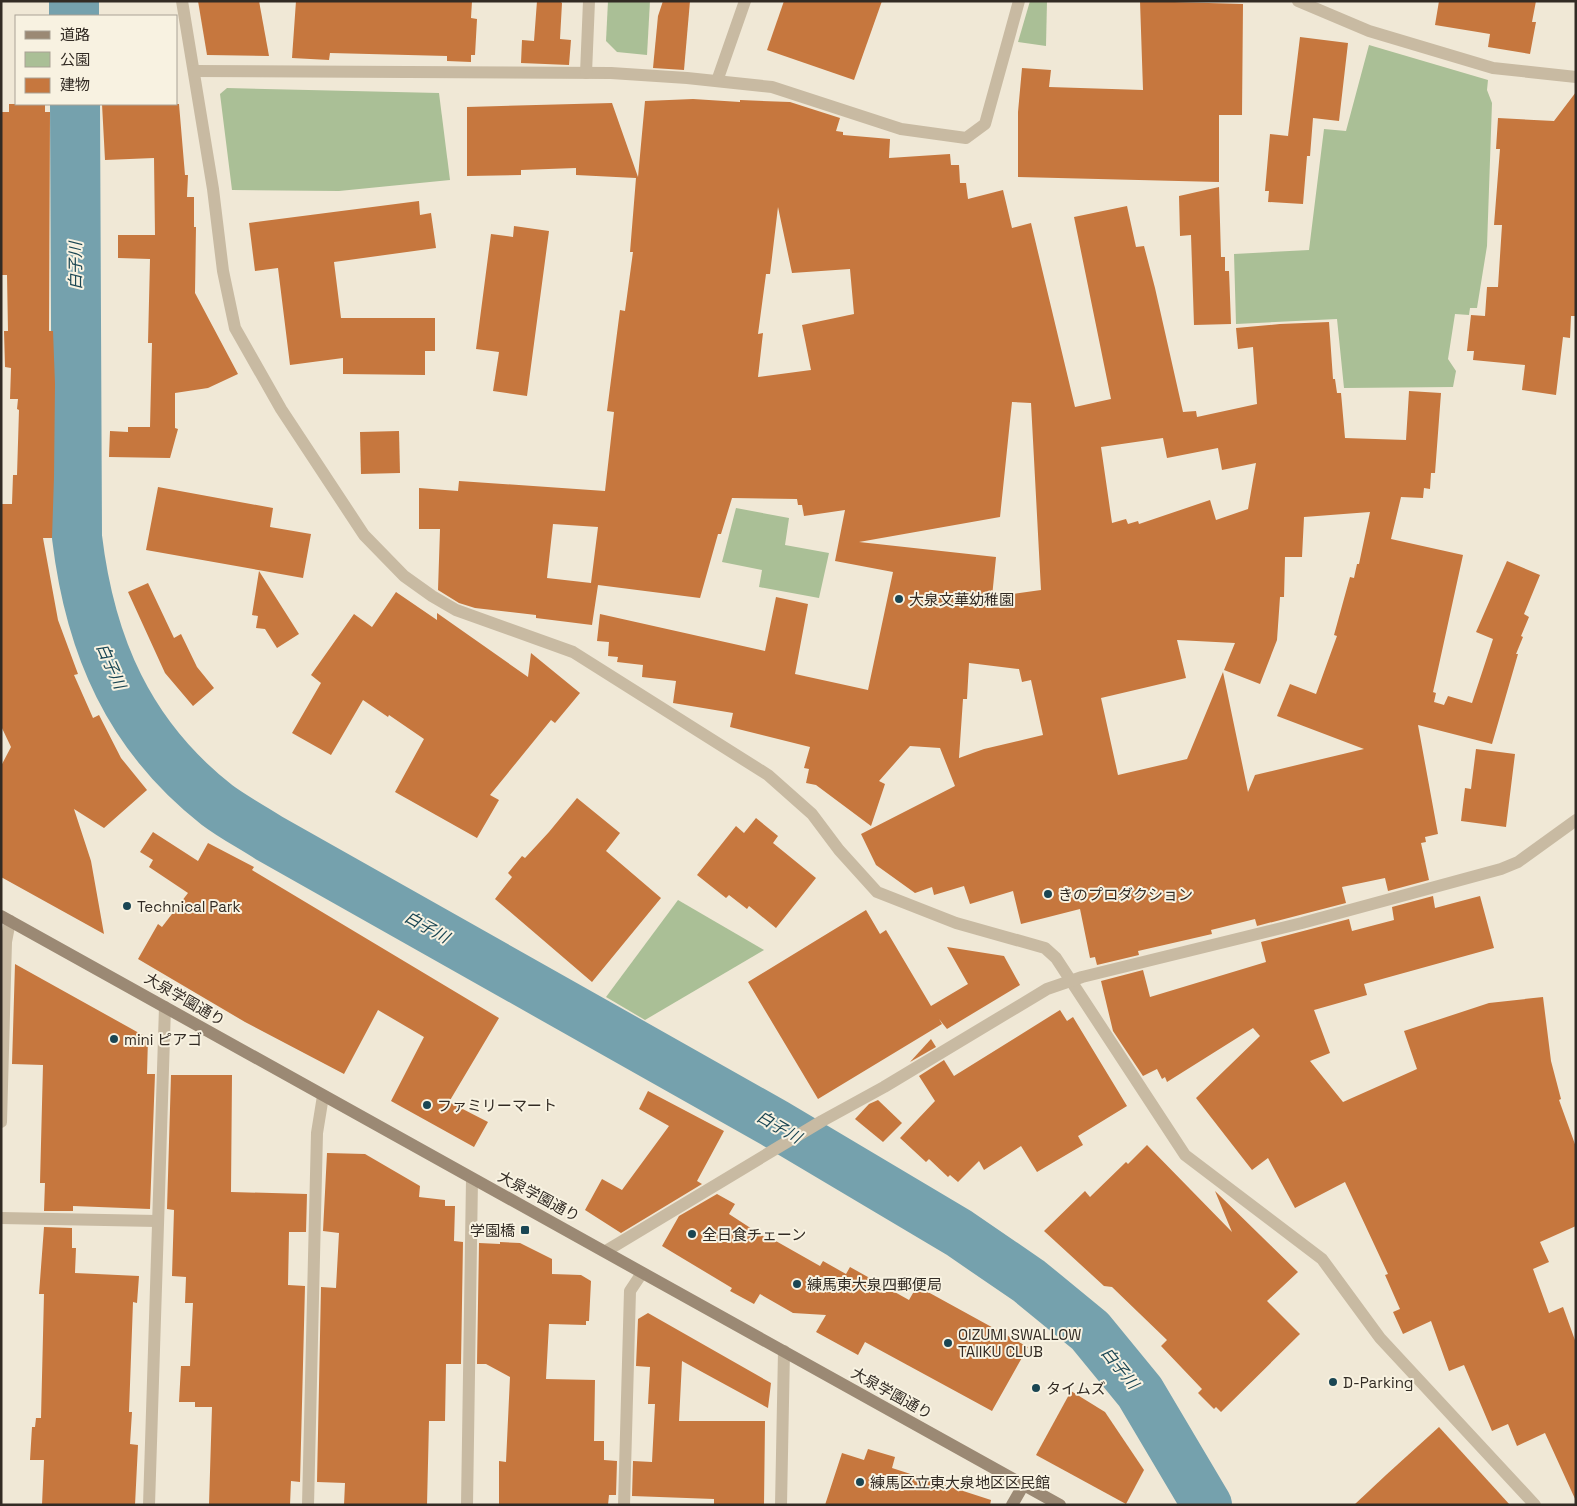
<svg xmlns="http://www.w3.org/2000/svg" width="1577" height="1506" viewBox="0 0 1577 1506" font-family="'Space Grotesk','Noto Sans JP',sans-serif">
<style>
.green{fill:#aabf96}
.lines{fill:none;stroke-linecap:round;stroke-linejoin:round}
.river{stroke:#75a1ad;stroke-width:50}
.building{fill:#c6773e;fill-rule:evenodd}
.street{stroke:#c8baa2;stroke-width:12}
.secondary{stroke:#9b8974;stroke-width:12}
.poi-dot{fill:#1a4653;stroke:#f8f2e1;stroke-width:2}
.labels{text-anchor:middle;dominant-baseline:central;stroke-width:4;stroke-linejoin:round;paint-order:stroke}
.poi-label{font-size:15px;fill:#322b24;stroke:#f8f2e1;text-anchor:start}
.street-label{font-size:15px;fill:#322b24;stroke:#f8f2e1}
.water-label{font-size:16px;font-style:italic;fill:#1a4653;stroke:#f8f2e1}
</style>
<rect width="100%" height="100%" fill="#f0e8d6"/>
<g class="green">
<polygon points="608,1 650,1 647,55 617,52 606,41"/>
<polygon points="1030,1 1047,1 1046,46 1018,42"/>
<polygon points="1369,45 1488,80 1487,90 1492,103 1487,246 1477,308 1470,308 1469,315 1455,314 1448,359 1456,371 1453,387 1344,388 1337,319 1236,324 1234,254 1309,250 1324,129 1346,131"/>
<polygon points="227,88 439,93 450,180 339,191 232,190 220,94"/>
<polygon points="736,508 789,518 785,545 829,553 819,598 759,587 762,570 722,562"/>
<polygon points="678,900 764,950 645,1020 606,997"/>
</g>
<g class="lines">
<g class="river">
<polyline points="74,1 74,16"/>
<path d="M75,104L77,537C90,646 129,736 217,805C233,817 252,827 269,838L774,1123L959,1233L1029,1281L1090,1331L1140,1392L1207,1505"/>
</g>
</g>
<g class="building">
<polygon points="198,1 259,1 269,56 207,55"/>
<polygon points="296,1 472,1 471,18 477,19 475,55 471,55 471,62 447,61 447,56 330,53 329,60 292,58"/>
<polygon points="537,1 560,1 562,3 560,39 571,40 569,65 521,63 522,40 534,41"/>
<polygon points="663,1 690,1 684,70 653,68 658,16"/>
<polygon points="784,1 882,1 854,80 767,50"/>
<polygon points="1140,1 1243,4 1242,115 1219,115 1219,182 1018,177 1018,112 1022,68 1051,70 1049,87 1143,90"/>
<polygon points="1439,1 1536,1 1532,22 1536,22 1530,54 1488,47 1490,34 1435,25"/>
<polygon points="1300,37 1348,43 1339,121 1313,118 1310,156 1307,156 1303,204 1268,202 1269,191 1265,191 1270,134 1288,136"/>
<polygon points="1576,92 1576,316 1571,316 1570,338 1563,337 1556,395 1522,390 1525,365 1473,360 1474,351 1467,351 1471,315 1485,316 1487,287 1498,287 1502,225 1494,225 1500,149 1496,149 1498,118 1554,121"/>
<path d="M693,99L740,102V100L790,102L840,118L836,131L843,132V135L890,139L889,158L950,154L951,165H959L960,183H966L968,199L1003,190L1012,228L1031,223L1075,407L1111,399L1074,217L1127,206L1136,247L1144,246L1155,288L1183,412L1196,411L1197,417L1257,404L1253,347L1238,349L1236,328L1280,324L1329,322L1333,379H1335L1337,393H1341L1345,438L1406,440L1409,391L1441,393L1435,473H1431L1430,489L1424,488L1423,498L1401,497L1391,539L1463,555L1433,692L1436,693L1434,702L1444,705L1448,696L1472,703L1493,639L1476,632L1507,561L1540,575L1524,614L1529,617L1521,636L1523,637L1516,654H1518L1492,744L1418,725L1438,834L1425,837L1426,842L1421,843L1429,880L1388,891L1385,878L1342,887L1346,903L1257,926L1255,919L1211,930L1212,934L1138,951L1139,955L1097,965L1095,957L1090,958L1080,909L1021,924L1013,891L970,904L964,886L934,895L932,887L915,893L876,865L861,834L955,786L940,748L910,746L879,781L885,784L871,826L816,785L806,783L809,769L804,768L810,747L730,727L733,713L673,703L676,681L642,677L643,665L617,662L618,657L608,656L609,642L597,641L600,614L765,651L776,597L808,604L795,674L868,690L893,572L835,561L845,510L804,516L802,505H798L797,499L732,498L721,534H718L700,598L598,585L592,625L536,618V615L475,608L459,603L438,590L440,529H419V488L458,491L459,481L605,491L614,412L607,411L620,310L625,311L633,252H630L636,178L576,175V168L521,170V175L467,176V107L612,103L638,177L645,101ZM778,207L792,273L850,269L854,314L802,325L811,370L758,377L763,333L758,334L766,274H770ZM1012,402L1031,403L1041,590L992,597L996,557L859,542L1000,517ZM1163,438L1167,458L1218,448L1222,470L1256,463L1248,509L1216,520L1210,500L1139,524L1138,521L1128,524L1126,519L1112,523L1101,447ZM1370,512L1359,564H1357L1354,578L1350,577L1334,635L1337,636L1316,694L1290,684L1277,716L1364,749L1255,775L1248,792L1223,672L1187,759L1118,775L1101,698L1186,678L1177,640L1235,643L1224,670L1260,684L1277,640L1280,597H1284L1285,557H1302L1304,517ZM553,524L598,527L591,583L547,578ZM969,663L1019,669L1022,682L1031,680L1043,735L984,749L959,758L963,699H967Z"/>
<polygon points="9,104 45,104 45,112 50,112 49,331 53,331 55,384 54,477 52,538 43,538 58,620 78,674 74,675 93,718 99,715 121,758 147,790 104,828 74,809 91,861 104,934 1,877 1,766 11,747 1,726 1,504 12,504 13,475 17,475 19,410 17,409 18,399 10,399 11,368 5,367 4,331 8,331 7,275 1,275 1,112 9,112"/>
<polygon points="102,104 179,104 185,175 188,175 187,197 194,197 194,227 196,227 195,293 238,374 208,388 175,393 175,428 178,429 170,458 109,457 110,431 128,432 128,427 150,427 152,343 148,343 150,259 118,258 118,235 155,235 154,158 105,160"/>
<polygon points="1219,187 1221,257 1225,257 1225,271 1229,271 1231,324 1194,325 1191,235 1180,236 1179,196"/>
<polygon points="419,201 420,215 431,213 436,248 334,262 341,318 435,318 435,351 425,351 425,375 343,374 343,358 290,365 278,268 255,271 249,223"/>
<polygon points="514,226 549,231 527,396 493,391 499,352 476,349 491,234 513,237"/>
<polygon points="399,431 400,473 361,474 360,432"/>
<polygon points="158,487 273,508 270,527 311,534 303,578 146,550"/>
<polygon points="259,571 299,634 277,648 265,629 256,628 258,616 252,615"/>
<polygon points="148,583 174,638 181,634 197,667 214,688 193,706 165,673 128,592"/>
<polygon points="396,592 437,620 437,613 528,677 531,653 580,693 555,723 551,720 490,795 499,800 477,838 395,792 424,739 389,715 388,717 363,700 331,755 292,733 321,683 311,675 354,614 372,627"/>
<polygon points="1476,749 1515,754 1506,827 1461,821 1465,788 1471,789"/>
<polygon points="577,798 620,833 606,851 661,898 592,982 495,899 512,877 508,873 522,856 525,858 549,832"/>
<polygon points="756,818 778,836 773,843 816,878 776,928 749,906 747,909 729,895 726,898 697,875 736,826 744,833"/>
<polygon points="153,832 198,861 208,843 254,867 252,870 499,1018 449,1102 488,1122 474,1147 391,1101 424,1037 378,1010 344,1074 245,1022 138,959 158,924 162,927 188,893 149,867 153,860 140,852"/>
<polygon points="1433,896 1435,908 1480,896 1494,948 1364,984 1367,995 1314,1010 1330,1053 1310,1061 1343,1102 1417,1069 1404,1031 1489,1003 1543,997 1551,1061 1561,1099 1559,1100 1576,1147 1576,1226 1540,1242 1549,1262 1533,1269 1549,1313 1563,1307 1576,1343 1576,1501 1545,1433 1517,1446 1508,1424 1492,1431 1464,1365 1449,1371 1431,1321 1403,1334 1393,1312 1400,1309 1385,1275 1388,1274 1345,1182 1295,1208 1268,1158 1252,1170 1196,1098 1260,1036 1253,1028 1167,1082 1165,1077 1162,1079 1157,1069 1143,1076 1113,1031 1101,981 1143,970 1150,997 1266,962 1261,942 1349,919 1352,931 1394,920 1392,907"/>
<polygon points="866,910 880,934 886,930 931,1006 968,984 947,947 1004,956 1020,985 947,1029 939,1019 942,1024 818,1099 748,982"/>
<polygon points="15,964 148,1038 147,1074 155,1074 150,1209 73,1206 73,1211 44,1211 45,1183 40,1183 43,1065 12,1064"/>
<polygon points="1060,1010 1067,1021 1073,1017 1127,1106 1078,1136 1083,1145 1037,1172 1021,1146 984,1170 979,1161 958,1182 950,1175 948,1177 929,1159 926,1162 900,1138 935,1101 919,1076 944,1060 954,1076"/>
<polygon points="931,1039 936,1047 910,1062"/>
<polygon points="171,1075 232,1075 231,1192 307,1194 306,1232 289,1232 288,1285 305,1286 300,1482 291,1481 290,1505 209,1505 212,1407 195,1407 195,1402 179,1402 181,1366 190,1366 193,1303 185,1303 186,1277 172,1276 174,1210 167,1209"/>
<polygon points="648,1091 724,1131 697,1181 702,1184 621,1233 585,1210 602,1179 622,1190 669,1126 639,1109"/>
<polygon points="878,1100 902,1123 883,1142 855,1119 869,1104"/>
<polygon points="1147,1145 1232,1232 1215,1191 1298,1272 1267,1301 1300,1334 1221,1412 1216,1407 1214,1409 1198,1393 1202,1389 1161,1346 1167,1340 1112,1287 1104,1286 1044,1231 1085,1191 1090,1197 1126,1162 1128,1164"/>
<polygon points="327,1153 365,1154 420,1186 419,1197 445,1200 445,1206 455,1206 454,1241 463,1242 461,1364 446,1364 445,1421 429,1421 427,1505 344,1505 345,1483 317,1482 321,1287 336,1288 339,1233 323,1231"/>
<polygon points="717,1194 735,1204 729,1214 766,1238 767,1236 820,1266 823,1261 846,1274 850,1267 909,1300 917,1286 1028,1347 992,1411 865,1342 858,1355 816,1332 826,1315 793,1313 760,1294 754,1304 730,1291 732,1288 662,1246 679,1216"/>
<polygon points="44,1227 72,1228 72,1248 76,1248 75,1273 139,1276 137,1303 133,1302 129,1412 132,1412 130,1444 138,1445 135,1505 42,1505 44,1460 30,1460 32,1427 35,1427 36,1418 41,1418 44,1294 39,1294"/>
<polygon points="500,1242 520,1243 552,1259 552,1274 581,1275 591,1281 589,1321 586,1321 586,1325 549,1324 546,1379 595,1380 594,1441 604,1441 604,1460 617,1461 616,1495 609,1495 608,1505 499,1505 499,1461 506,1462 510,1377 486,1364 477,1364 479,1243 500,1244"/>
<polygon points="648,1313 771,1383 768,1408 682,1361 679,1421 765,1421 764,1505 714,1505 714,1499 632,1496 633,1461 652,1462 655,1404 648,1404 650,1367 636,1366 638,1319"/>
<polygon points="1071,1391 1105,1412 1144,1470 1126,1504 1036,1455"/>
<polygon points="1439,1427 1510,1505 1354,1505 1386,1475"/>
<polygon points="868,1449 895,1457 892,1468 991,1500 990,1505 825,1505 842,1453 864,1460"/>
</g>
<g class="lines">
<g class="street">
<polyline points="182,1 213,189 223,271 235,328 281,409 364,535 404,576 432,596 456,610 573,652 768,775 812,814 839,850 877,892 956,923 1045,948 1056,958 1185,1155 1322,1259 1380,1338 1535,1505"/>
<polyline points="1298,1 1369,31 1493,68 1576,77"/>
<polyline points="194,71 611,73 687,78 772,87 901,129 966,138 985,124 1019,1"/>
<polyline points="586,73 589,1"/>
<polyline points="717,81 745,1"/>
<polyline points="1,1122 6,942 10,921"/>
<polyline points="1,1218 157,1221"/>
<polyline points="606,1251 822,1121 884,1087 1047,989 1082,977 1302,923 1501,869 1518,862 1576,820"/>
<polyline points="149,1505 165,1007"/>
<polyline points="308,1505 317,1133 323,1096"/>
<polyline points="467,1505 472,1179"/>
<polyline points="624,1505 630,1291 642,1273"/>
<polyline points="781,1505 784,1351"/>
</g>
<g class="secondary">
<polyline points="1,916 1060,1505"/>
<polyline points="1012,1505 1024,1484"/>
</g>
</g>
<g class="poi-dot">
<circle cx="899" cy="599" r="5"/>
<circle cx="1048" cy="894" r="5"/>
<circle cx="127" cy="906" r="5"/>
<circle cx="114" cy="1039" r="5"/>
<circle cx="427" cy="1105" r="5"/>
<rect x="520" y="1225" width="10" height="10" rx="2.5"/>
<circle cx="692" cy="1234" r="5"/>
<circle cx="797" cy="1284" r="5"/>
<circle cx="948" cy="1343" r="5"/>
<circle cx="1333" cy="1382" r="5"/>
<circle cx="1036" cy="1388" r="5"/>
<circle cx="860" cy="1482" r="5"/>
</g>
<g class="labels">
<g class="poi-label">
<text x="909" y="599">大泉文華幼稚園</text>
<text x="1058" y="894">きのプロダクション</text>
<text x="137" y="906">Technical Park</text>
<text x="124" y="1039">mini ピアゴ</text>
<text x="437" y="1105">ファミリーマート</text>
<text x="515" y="1230" text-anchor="end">学園橋</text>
<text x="702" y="1234">全日食チェーン</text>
<text x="807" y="1284">練馬東大泉四郵便局</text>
<text x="958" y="1334">OIZUMI SWALLOW<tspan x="958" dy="17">TAIIKU CLUB</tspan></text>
<text x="1343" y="1382">D-Parking</text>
<text x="1046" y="1388">タイムズ</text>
<text x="870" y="1482">練馬区立東大泉地区区民館</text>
</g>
<g class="street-label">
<text transform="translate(185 999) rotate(30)">大泉学園通り</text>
<text transform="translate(539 1196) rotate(28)">大泉学園通り</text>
<text transform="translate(892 1393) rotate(29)">大泉学園通り</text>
</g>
<g class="water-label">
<text transform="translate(75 266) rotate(-90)">白子川</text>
<text transform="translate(111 666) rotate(66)">白子川</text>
<text transform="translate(427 927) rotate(29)">白子川</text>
<text transform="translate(779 1127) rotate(30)">白子川</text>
<text transform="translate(1120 1368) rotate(51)">白子川</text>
</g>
</g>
<rect width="1577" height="1506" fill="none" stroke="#322b24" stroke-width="5"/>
<rect x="15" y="15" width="162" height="90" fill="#f8f2e1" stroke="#a9a295"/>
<rect x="25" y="31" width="25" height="8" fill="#9b8974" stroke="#a9a295"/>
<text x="60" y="40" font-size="15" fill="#322b24">道路</text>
<rect x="25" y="52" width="25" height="15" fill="#aabf96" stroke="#a9a295"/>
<text x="60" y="65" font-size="15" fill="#322b24">公園</text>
<rect x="25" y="78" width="25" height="15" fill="#c6773e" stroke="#a9a295"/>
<text x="60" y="90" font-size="15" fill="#322b24">建物</text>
</svg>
